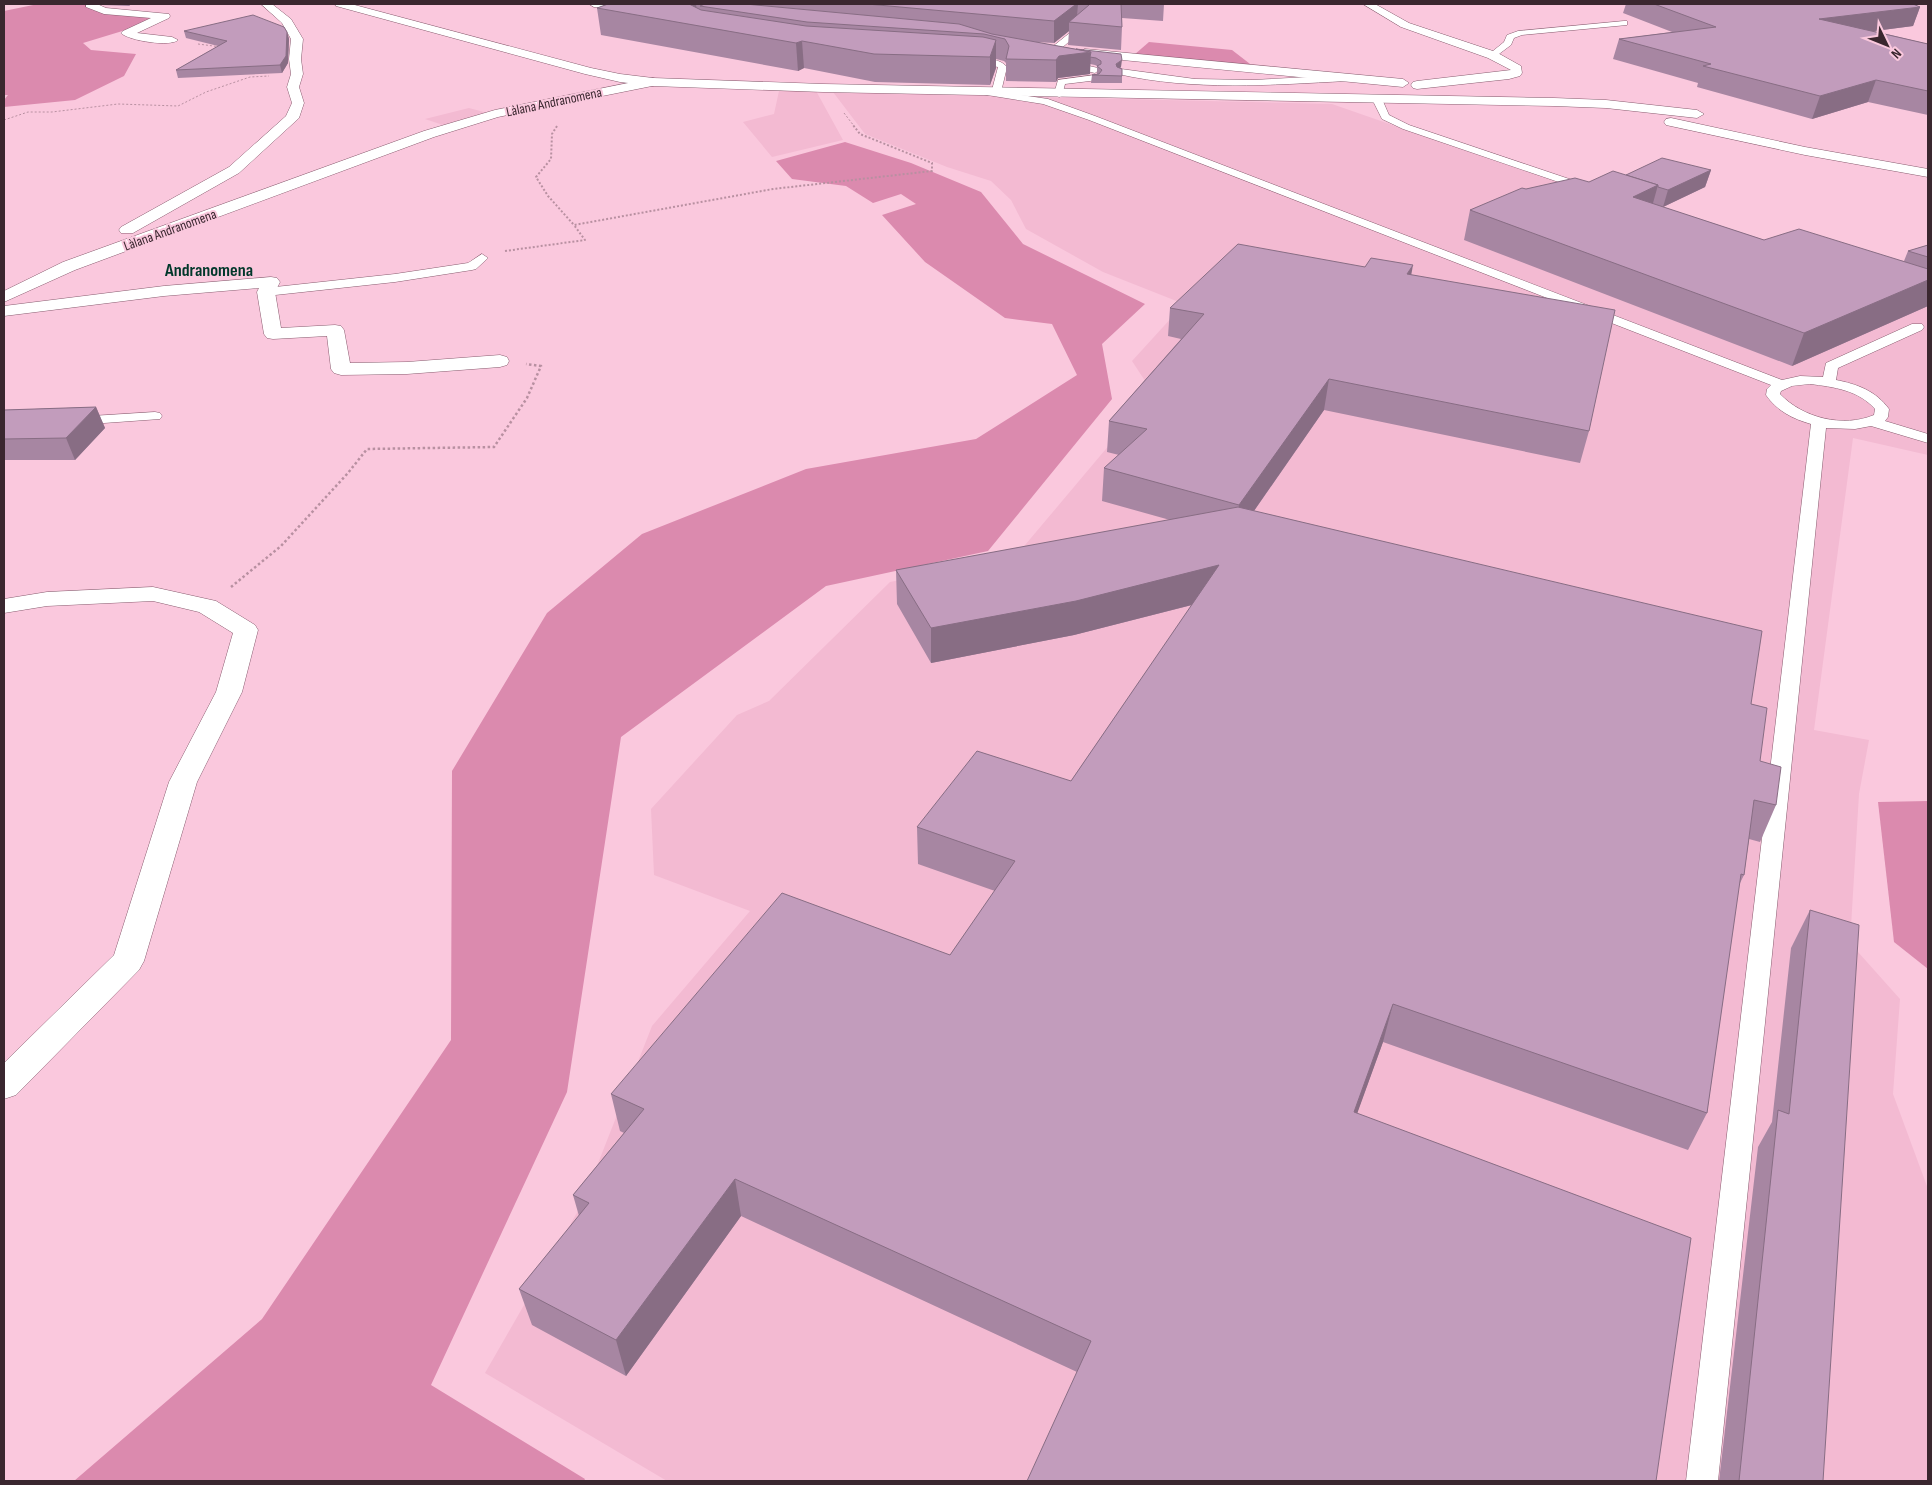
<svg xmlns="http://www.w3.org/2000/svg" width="1932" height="1485" viewBox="0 0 1932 1485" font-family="'Sofia Sans Condensed',sans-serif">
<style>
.built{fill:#f3bad2}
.green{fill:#db8aae}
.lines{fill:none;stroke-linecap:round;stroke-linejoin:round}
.lane-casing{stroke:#895d70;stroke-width:1}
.street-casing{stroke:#895d70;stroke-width:1}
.secondary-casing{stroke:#895d70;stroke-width:1}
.primary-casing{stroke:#895d70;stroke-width:1}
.path-far2{stroke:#b890a1;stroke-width:1;stroke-dasharray:2 2;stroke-linecap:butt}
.path-far1{stroke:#b890a1;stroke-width:2;stroke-dasharray:2 2;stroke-linecap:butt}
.path{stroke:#b890a1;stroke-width:2.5;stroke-dasharray:2.5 2.5;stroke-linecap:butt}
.lane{fill:#fff;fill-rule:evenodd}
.street{fill:#fff;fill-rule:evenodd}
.secondary{fill:#fff;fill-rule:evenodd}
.primary{fill:#fff;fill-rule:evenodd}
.wall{fill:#a786a2}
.shaded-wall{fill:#886d84}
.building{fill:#c29cbc;stroke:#886d84}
.labels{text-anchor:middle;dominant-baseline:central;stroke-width:4;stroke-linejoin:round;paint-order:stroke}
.far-street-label{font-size:14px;fill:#3a272f;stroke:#fac8dd}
.far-district-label{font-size:18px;font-weight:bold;fill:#00372a;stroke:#fac8dd}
</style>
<rect width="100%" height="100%" fill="#fac8dd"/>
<g class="built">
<polygon points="815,89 843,140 772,157 743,122 774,114 779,91"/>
<polygon points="833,92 1332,104 1594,195 1928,303 1928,455 1853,438 1814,730 1869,740 1859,794 1850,943 1900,999 1893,1094 1928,1189 1928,1481 667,1481 485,1373 582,1204 652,1026 750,911 654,875 651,809 737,715 769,701 890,582 1015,557 1153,393 1132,361 1184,304 1103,272 1026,229 1011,200 991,181 947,167 865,134"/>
<polygon points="469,108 495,115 449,127 425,119"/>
</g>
<g class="green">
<polygon points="38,4 90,4 87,5 161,16 129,29 83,43 91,50 136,54 124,76 75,100 4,107 4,100 8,95 4,95 4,11"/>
<polygon points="1149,42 1232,50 1254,67 1134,55"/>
<polygon points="845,142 911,163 981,192 1023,244 1145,304 1102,344 1112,399 988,551 826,586 621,737 567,1092 431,1385 585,1479 584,1481 74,1481 262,1319 451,1040 452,771 547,613 642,534 806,469 976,439 1077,375 1052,324 1005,318 925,262 882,215 916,204 901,194 873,203 846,186 792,179 776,161"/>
<polygon points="1928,801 1928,969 1894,942 1878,802"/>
</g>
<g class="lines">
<g class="lane-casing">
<g id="lane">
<polygon points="1072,19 1078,19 1086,27 1057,52 1051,52 1051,48 1077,27 1071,21"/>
<polygon points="1624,21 1627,21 1627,25 1522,35 1514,38 1511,45 1495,57 1488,55 1504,42 1507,35 1518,31"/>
<path d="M970,56C982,58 1000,58 1007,67L1001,92L1048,99L1095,116L1782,380L1800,376L1823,377L1826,363L1912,324H1922L1924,327L1922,330L1838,368L1836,380C1857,384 1876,391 1889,409L1888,417L1885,421L1928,434V443L1871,426L1855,429L1826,428L1718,1481H1686L1811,424C1793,419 1777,411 1766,395L1767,389L1771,385L1089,120L1043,104L981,94V90H992L998,67L967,61L966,59ZM1810,384C1834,387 1858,390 1875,409L1874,415C1843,428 1803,418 1780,394L1781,391L1792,386Z"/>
<polygon points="1063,60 1098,68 1099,70 1095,73 1060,65 1060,61"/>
<path d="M1121,69L1195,79L1253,80L1347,75L1352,78L1347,81C1271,85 1193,91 1118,74L1117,72Z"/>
<polygon points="1095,75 1100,78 1098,80 1065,84 1062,96 1059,97 1054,94 1058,80"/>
<polygon points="1377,96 1382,99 1389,115 1409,125 1593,187 1594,189 1589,192 1585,191 1403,129 1382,119 1372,99"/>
<polygon points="482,254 488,258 476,269 472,270 395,282 266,296 260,292 266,288 395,274 468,263"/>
<polygon points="155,412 160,413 162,416 160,419 76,425 71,424 69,421 71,418 76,417"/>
</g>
</g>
<g class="street-casing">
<g id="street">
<path d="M86,4H97L106,8L169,14L170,16L169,18L137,33L172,37L178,40C171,47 129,41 121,33L123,31L151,18L104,14L86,7Z"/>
<polygon points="1363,4 1375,4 1409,23 1496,52 1521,66 1522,73 1520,76 1509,79 1417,89 1413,88 1411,85 1413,82 1417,81 1511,70 1488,58 1401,27"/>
<polygon points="271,277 277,278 280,282 275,292 281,328 335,325 341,326 344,330 350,363 407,362 500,355 507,357 509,361 507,365 500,367 407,374 341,375 334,373 331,369 327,336 273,339 267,338 264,334 257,292 259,288 164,296 4,316 4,306 164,286"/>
<polygon points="153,587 216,601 255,625 258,630 242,692 197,782 144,961 139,970 16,1095 4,1099 4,1063 114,955 169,782 216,692 233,633 199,612 153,601 47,606 4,613 4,599 47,592"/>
</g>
</g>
<g class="secondary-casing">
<g id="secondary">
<polygon points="261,4 272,4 291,19 303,39 301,59 303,74 299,87 304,103 299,118 239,173 133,233 121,233 119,230 121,227 229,167 286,116 292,103 287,87 291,74 289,59 291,39 282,23"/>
<polygon points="653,78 657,79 659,82 657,85 498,117 434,137 75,270 4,302 4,291 63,262 424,131 495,110"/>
</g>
</g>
<g class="primary-casing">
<g id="primary">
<polygon points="335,4 351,4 591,68 620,74 653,78 823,84 1554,98 1606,100 1697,110 1704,114 1697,118 1606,108 1554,106 823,92 653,86 620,82 585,74 336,6"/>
<path d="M589,4C602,4 638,1 647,9L642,12L594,7Z"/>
<polygon points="1085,49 1403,79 1409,83 1403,87 1081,56 1079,53"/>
<polygon points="1671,118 1805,147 1928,169 1928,177 1805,155 1666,125 1664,122 1666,119"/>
</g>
</g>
<g class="path-far2">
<polyline points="198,44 221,47"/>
<polyline points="844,113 854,126"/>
<polyline points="4,120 28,112 52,112 118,104 178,106 206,92 250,77 269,76"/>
</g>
<g class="path-far1">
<polyline points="557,126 552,134 551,159 536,177 548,196 574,225"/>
<polyline points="505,251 585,240 574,225 773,189 932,171 932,163 860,134 853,125"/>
</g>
<polyline class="path" points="231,587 281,546 348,473 367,449 494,447 527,398 541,366 526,364"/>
<use href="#lane" class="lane"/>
<use href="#street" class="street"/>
<use href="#secondary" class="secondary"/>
<use href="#primary" class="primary"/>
</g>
<g class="wall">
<polygon points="101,4 129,4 130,6 103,5"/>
<polygon points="608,4 1164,4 1163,21 1122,18 1122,27 1121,50 1068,45 1069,31 1054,43 1035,42 1076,49 1121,67 1120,68 1122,76 1122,83 1091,83 1092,75 1098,74 1097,74 1097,66 1095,65 1090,64 1090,74 1058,78 1056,82 1006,81 1006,63 1004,61 996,59 996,68 990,85 875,82 804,68 798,71 601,35 597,8"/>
<polygon points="1626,4 1913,4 1920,7 1913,26 1874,31 1928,44 1928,115 1868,102 1812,119 1697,87 1698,83 1613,59 1619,39 1672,32 1623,13"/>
<polygon points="184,31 287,32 289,39 288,63 282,73 178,78 176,70 218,46 186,38"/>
<polygon points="1711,170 1705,187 1663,207 1764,240 1904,261 1908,251 1928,245 1928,306 1792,366 1464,240 1470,210 1526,189 1589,182 1626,175"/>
<polygon points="1411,275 1589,431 1580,463 1324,410 1254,511 1751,704 1760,761 1776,805 1760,842 1749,839 1744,875 1739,885 1707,1113 1688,1150 1383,1042 1357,1113 1077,1372 741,1216 626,1376 532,1325 519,1289 579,1216 573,1195 624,1133 620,1131 611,1094 950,955 995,891 918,864 917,827 1071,781 1192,605 1074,635 931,663 897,604 896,570 1170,520 1102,501 1104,468 1119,455 1107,452 1109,421 1181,339 1168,336 1170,308"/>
<polygon points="96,407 105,428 75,460 4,460 4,410"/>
<polygon points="1810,910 1823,1481 1719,1481 1758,1147 1772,1122 1791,948"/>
</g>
<g class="shaded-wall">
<polygon points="684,4 696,4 698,19"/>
<polygon points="1069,4 1078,4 1077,16 1075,16 1074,23 1069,22 1069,31 1054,43 1054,21"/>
<polygon points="1920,7 1913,26 1813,39 1819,19"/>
<polygon points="287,32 289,39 288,63 282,73 280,65"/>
<polygon points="996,40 996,68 990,85 990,57"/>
<polygon points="802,41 804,68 798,71 796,43"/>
<polygon points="1091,52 1090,74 1058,78 1056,82 1056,60 1059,56"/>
<polygon points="1122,60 1121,67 1115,72 1116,64"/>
<polygon points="1876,80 1868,102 1812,119 1820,96"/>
<polygon points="1711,170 1705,187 1663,207 1668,190"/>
<polygon points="1658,185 1650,214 1633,197"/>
<polygon points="1413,265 1408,293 1407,274"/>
<polygon points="1928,280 1928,306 1792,366 1804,333"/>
<polygon points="1329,379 1324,410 1235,538 1239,505"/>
<polygon points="96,407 105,428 75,460 66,438"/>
<polygon points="1219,565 1215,599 1074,635 931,663 931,628"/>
<polygon points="1393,1004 1383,1042 1344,1150 1354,1112"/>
<polygon points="735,1179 741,1216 626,1376 616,1340"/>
</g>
<g class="building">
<polygon points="608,4 689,4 701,10 806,26 983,37 996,40 990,57 874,54 802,41 796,43 597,8"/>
<polygon points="705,4 745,4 959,24 992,34 1091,52 1059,56 1056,60 1006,59 1009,46 1005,39 984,34 807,22 700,6"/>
<polygon points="867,4 1074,4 1075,5 1054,21"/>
<polygon points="1087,4 1121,4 1122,27 1069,22 1089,5"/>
<polygon points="1654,4 1913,4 1920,7 1819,19 1928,44 1928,91 1876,80 1820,96 1703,66 1711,64 1619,39 1716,27"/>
<polygon points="253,15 284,27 287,32 286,56 280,65 176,70 227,41 184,31"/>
<polygon points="1076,49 1121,54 1122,60 1116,64 1117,67 1122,69 1122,76 1092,75 1099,74 1102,70 1097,66 1101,64 1101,61 1096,58 1090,57 1091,52"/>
<polygon points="1662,158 1711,170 1668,190 1658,187 1658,185 1626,175"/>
<polygon points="1613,171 1658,185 1633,197 1764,240 1799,229 1928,269 1928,280 1804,333 1470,210 1522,188 1526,189 1575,178 1589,182"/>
<polygon points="1238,244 1365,267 1371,258 1413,265 1407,274 1615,310 1589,431 1329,379 1239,505 1104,468 1147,429 1109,421 1204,314 1170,308"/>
<polygon points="1928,245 1928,257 1908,251"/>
<polygon points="96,407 66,438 4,439 4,410"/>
<polygon points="1238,507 1762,631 1751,704 1767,708 1760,761 1781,767 1776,805 1754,800 1744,875 1741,874 1707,1113 1393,1004 1354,1112 1691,1238 1656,1481 1027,1481 1091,1341 735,1179 616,1340 519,1289 589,1203 573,1195 644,1109 611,1094 782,893 950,955 1015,861 917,827 977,751 1071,781 1219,565 1076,601 931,628 896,570"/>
<polygon points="1810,910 1859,925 1823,1481 1739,1481 1778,1110 1789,1114"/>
</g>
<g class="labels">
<g class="far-street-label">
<text transform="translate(554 102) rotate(-12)">Làlana Andranomena</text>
<text transform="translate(170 230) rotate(-20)">Làlana Andranomena</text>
</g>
<g class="far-district-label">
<text x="209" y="270">Andranomena</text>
</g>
</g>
<rect width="1932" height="1485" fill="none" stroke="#3a272f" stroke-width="10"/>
<g transform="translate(1887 45) rotate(133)" stroke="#fac8dd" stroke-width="4" paint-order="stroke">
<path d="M0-4L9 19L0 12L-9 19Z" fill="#3a272f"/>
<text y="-8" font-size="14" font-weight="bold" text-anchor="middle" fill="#3a272f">N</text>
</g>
</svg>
